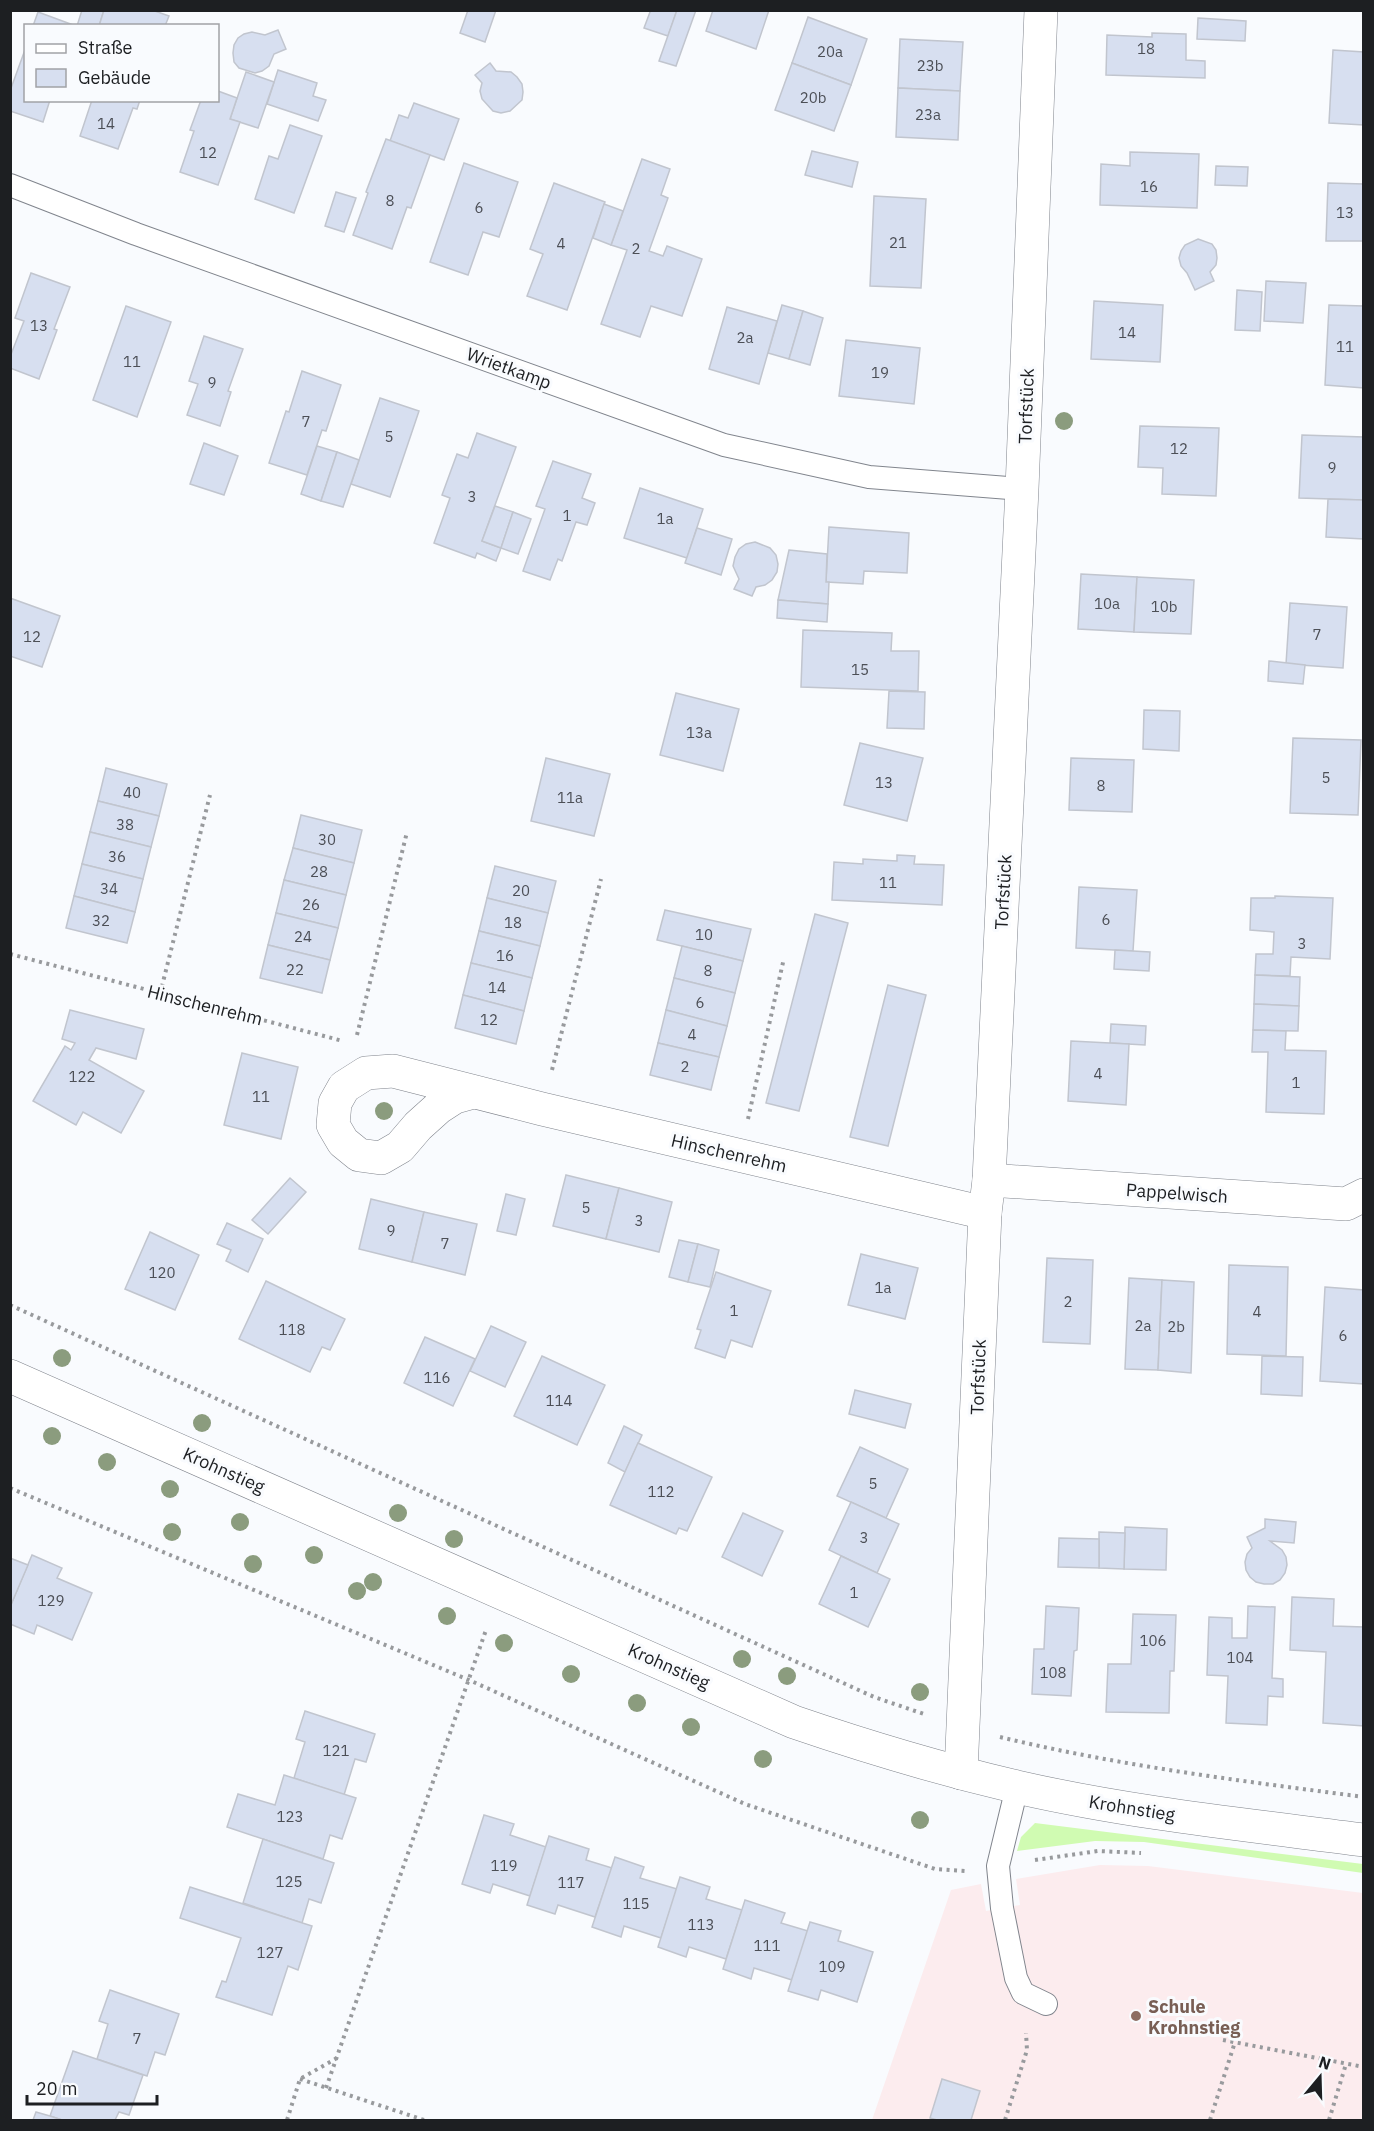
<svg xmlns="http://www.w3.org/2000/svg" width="1374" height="2131" viewBox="0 0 1374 2131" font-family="'IBM Plex Sans',sans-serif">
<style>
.education{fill:#fcecee}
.green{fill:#d0fbb2}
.building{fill:#d7dff0;stroke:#c1c5ce;stroke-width:1.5}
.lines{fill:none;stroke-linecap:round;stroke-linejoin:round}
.service-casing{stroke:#81858d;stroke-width:24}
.minor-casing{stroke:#81858d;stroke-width:34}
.primary-casing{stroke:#81858d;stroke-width:34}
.path{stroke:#989a9d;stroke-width:4;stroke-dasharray:3 4.5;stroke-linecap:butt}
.service{stroke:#fff;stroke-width:22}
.minor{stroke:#fff;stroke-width:33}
.primary{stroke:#fff;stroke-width:33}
.tree{fill:#8b9c7e}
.education-dot{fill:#8d6e63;stroke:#f9fbfe;stroke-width:2}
.labels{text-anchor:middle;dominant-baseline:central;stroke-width:6;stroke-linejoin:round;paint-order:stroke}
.number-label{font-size:15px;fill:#4c4f56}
.street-label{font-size:18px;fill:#1d1f22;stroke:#f9fbfe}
.education-label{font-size:18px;font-weight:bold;fill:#785e54;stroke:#f9fbfe;text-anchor:start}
</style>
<rect width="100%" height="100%" fill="#f9fbfe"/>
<polygon class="education" points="1100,1865 1148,1866 1363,1893 1363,2120 872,2120 951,1890 981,1884 986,1911 1020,1905 1016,1879"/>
<polygon class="green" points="1035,1823 1363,1864 1363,1873 1144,1842 1095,1841 1017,1851 1021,1837"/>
<g class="building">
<polygon points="82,10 104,10 99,26 77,26"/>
<polygon points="104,10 152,10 169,16 165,26 99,26"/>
<polygon points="468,10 496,10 485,42 460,33"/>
<polygon points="647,10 677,10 668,36 644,28 650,12"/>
<polygon points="677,10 696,10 676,66 659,61"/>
<polygon points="713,10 769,10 756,49 706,31"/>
<polygon points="38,12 76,26 33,26"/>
<polygon points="808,17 867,39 851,85 792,63"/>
<polygon points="1198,18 1246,21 1245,41 1197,39"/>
<polygon points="278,30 286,49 274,54 269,66 262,71 255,73 239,68 234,62 233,53 234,45 238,38 244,34 252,32 265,35"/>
<polygon points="1152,33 1186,34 1186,60 1205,61 1205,78 1106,75 1107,35 1152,37"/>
<polygon points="900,39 963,42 960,91 898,88"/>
<polygon points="26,47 26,100 50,100 43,122 10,111 10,91"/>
<polygon points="1333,50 1364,52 1364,125 1329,123"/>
<polygon points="490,63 496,71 511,72 517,77 522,84 523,92 522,100 510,111 501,113 493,111 482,99 480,91 482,83 475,75"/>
<polygon points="792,63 851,85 834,131 775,110"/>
<polygon points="278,70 317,83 313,96 326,100 318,121 267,104"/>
<polygon points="246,72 274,82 258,128 230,119"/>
<polygon points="898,88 960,91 958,140 896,137"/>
<polygon points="218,91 237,98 230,119 240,122 218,185 180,172 194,131 190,130 201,100 218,100"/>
<polygon points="92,100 140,100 137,109 133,108 118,149 80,136"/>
<polygon points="414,103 459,119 444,160 390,141 399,115 408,118"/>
<polygon points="290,125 322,136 294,213 255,199 269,156 278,159"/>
<polygon points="386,139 430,155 411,208 407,207 392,249 353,235 368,193 366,192"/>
<polygon points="812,151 858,162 852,187 805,175"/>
<polygon points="1130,152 1199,154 1197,208 1100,205 1101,164 1130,166"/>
<polygon points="642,159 670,169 661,195 668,198 649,251 663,256 667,246 702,259 682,316 651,306 640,337 601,324 627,250 611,245"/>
<polygon points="464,163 518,182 499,237 483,232 468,275 430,262"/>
<polygon points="1216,166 1248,167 1247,186 1215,185"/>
<polygon points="554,183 605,202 567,310 527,296 543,254 530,249"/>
<polygon points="1328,183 1364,184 1364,241 1326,241"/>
<polygon points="336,192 356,198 344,232 325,226"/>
<polygon points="874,196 926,199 921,288 870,286"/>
<polygon points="604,204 623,211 611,245 593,238"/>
<polygon points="1198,239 1212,244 1216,250 1217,258 1216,265 1210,272 1214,281 1195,290 1187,273 1181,266 1179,258 1181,251 1185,245"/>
<polygon points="31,273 70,287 54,329 57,330 39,379 10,368 10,357 24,321 15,318"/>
<polygon points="1266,281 1306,283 1303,323 1264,321"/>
<polygon points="1237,290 1262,292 1260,331 1235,330"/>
<polygon points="1094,301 1163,305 1160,362 1091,359"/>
<polygon points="782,305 803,311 789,359 768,353"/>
<polygon points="1329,305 1364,306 1364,388 1325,385"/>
<polygon points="126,306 171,322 137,417 93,400"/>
<polygon points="727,307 777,321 759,384 709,369"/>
<polygon points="803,311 823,318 810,365 789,359"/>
<polygon points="204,336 243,349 228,391 231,392 220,426 187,415 198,384 189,381"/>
<polygon points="846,340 920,348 914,404 839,396"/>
<polygon points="302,371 341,385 326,431 322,430 307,475 269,463 286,411 289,412"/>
<polygon points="380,398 419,411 390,497 351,484"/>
<polygon points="1140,426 1219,428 1216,496 1162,494 1163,468 1138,467"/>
<polygon points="477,433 516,447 482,541 501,548 496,561 477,553 475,558 434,543 450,498 442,495 457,454 468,458"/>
<polygon points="1302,435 1364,437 1364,500 1299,498"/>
<polygon points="204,443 238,456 224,495 190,484"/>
<polygon points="317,446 337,452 321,501 301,494"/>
<polygon points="337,452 359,460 343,507 321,501"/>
<polygon points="553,461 591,474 582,498 595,503 587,525 576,522 562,561 558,559 550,580 523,571 545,509 536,506"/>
<polygon points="640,488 703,509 687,558 624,538"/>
<polygon points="1328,499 1364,500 1364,539 1326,537"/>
<polygon points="495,506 513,512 501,548 482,541"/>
<polygon points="513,512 531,519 518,554 501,548"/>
<polygon points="829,527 909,533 907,573 864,571 863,584 826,582"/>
<polygon points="697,528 732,539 721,575 685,563"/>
<polygon points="755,542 770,548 776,555 778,564 777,572 772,580 765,585 756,587 752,596 734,589 739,579 733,566 735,557 739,549 746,544"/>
<polygon points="789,550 827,554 826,582 829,582 828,604 778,600"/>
<polygon points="1081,574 1137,577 1134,632 1078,629"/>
<polygon points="1137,577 1194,580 1191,634 1134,632"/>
<polygon points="10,598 60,616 42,667 10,656"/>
<polygon points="778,600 828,604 827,622 777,618"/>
<polygon points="1290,603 1347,607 1343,668 1286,664"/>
<polygon points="803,630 892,633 891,651 919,651 918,691 801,687"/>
<polygon points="1269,661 1305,665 1303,684 1268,681"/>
<polygon points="889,691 925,692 924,729 887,728"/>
<polygon points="676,693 739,709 723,771 660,755"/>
<polygon points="1144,710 1180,711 1179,751 1143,749"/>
<polygon points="1293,738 1361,740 1358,815 1290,813"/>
<polygon points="860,743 923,758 907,821 844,805"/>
<polygon points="546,758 610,774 594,836 531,821"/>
<polygon points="1071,758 1134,760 1132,812 1069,810"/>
<polygon points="106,768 167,784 159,816 98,801"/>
<polygon points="98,801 159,816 151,847 90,832"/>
<polygon points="301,815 362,830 354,863 293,848"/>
<polygon points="90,832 151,847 143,879 82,864"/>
<polygon points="293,848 354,863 346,895 284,880"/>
<polygon points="897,855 915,856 914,864 944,865 942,905 832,900 834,862 863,864 863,859 897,861"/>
<polygon points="82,864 143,879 135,912 74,896"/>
<polygon points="495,866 556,881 548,913 487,898"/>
<polygon points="284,880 346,895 338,928 276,913"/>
<polygon points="1079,887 1137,890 1133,951 1076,948"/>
<polygon points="74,896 135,912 127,943 66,928"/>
<polygon points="1275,896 1333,898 1330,959 1291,957 1290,976 1255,975 1256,954 1273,954 1274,932 1250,930 1251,898 1275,898"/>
<polygon points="487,898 548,913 540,946 479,931"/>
<polygon points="665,910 751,929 743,961 657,940"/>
<polygon points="276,913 338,928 330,960 268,945"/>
<polygon points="815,914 848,923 799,1111 766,1103"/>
<polygon points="479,931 540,946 532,978 471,963"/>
<polygon points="268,945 330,960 322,993 260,978"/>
<polygon points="682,946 743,961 735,993 674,978"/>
<polygon points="1115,950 1150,952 1149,971 1114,969"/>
<polygon points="471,963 532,978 524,1011 463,995"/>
<polygon points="1255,975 1300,977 1299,1006 1254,1004"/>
<polygon points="674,978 735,993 727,1026 666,1010"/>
<polygon points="888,985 926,995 888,1146 850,1137"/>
<polygon points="463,995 524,1011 516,1044 455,1028"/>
<polygon points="1254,1004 1299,1006 1298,1031 1253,1030"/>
<polygon points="70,1010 144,1029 136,1059 96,1048 89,1060 144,1091 121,1133 83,1112 76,1125 33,1101 65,1046 71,1050 75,1043 62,1039"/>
<polygon points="666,1010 727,1026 719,1057 658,1043"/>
<polygon points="1111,1024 1146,1026 1145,1045 1110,1043"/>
<polygon points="1253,1030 1286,1031 1285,1050 1326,1051 1324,1114 1266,1112 1268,1052 1252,1052"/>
<polygon points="1071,1041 1129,1044 1126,1105 1068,1101"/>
<polygon points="658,1043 719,1057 711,1090 650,1075"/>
<polygon points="242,1053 298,1067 281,1139 224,1125"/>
<polygon points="566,1175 619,1188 606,1239 553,1226"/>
<polygon points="290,1178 306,1192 268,1234 252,1220"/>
<polygon points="619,1188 672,1202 659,1252 606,1239"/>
<polygon points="506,1194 525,1199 516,1235 497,1231"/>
<polygon points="371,1199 424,1212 412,1262 359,1249"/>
<polygon points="424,1212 477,1224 465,1275 412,1262"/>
<polygon points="227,1223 263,1239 248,1272 226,1261 231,1250 217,1244"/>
<polygon points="150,1232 199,1255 175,1310 125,1289"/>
<polygon points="679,1240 698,1244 688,1282 669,1277"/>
<polygon points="698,1244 719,1250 710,1287 688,1282"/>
<polygon points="861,1254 918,1268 905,1319 848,1305"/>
<polygon points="1047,1258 1093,1260 1090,1344 1043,1342"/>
<polygon points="1229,1265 1288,1267 1286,1356 1227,1354"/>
<polygon points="716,1272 771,1291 752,1347 731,1340 725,1358 695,1348 701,1330 697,1329"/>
<polygon points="1129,1278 1162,1280 1158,1370 1125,1369"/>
<polygon points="1162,1280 1194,1282 1191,1373 1158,1370"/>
<polygon points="266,1281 345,1319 330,1350 322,1347 310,1372 239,1339"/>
<polygon points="1325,1287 1364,1290 1364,1384 1320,1381"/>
<polygon points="491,1326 526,1342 505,1387 470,1371"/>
<polygon points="425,1337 475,1359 453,1406 404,1383"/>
<polygon points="542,1356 605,1385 577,1445 514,1416"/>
<polygon points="1262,1356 1303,1357 1302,1396 1261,1394"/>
<polygon points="855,1390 911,1404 905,1428 849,1414"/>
<polygon points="624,1426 642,1435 625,1472 608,1463"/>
<polygon points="638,1443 712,1477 687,1531 679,1528 676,1534 610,1505"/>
<polygon points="860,1447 908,1469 886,1518 837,1496"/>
<polygon points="851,1502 899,1524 877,1573 829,1550"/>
<polygon points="743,1513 783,1531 762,1576 722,1557"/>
<polygon points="1265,1519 1296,1522 1294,1543 1270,1541 1282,1550 1286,1557 1287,1565 1285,1573 1280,1580 1273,1584 1264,1584 1256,1582 1250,1577 1246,1570 1245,1562 1247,1554 1252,1548 1247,1537 1265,1528"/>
<polygon points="1125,1527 1167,1529 1166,1570 1124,1569"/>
<polygon points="1099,1532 1125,1533 1124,1569 1099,1568"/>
<polygon points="1059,1538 1099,1539 1099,1568 1058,1567"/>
<polygon points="32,1555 62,1568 57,1578 92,1593 72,1640 37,1625 34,1634 10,1624 10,1607"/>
<polygon points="841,1556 890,1579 868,1627 819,1604"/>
<polygon points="10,1558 28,1565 10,1607"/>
<polygon points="1292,1597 1334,1599 1333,1626 1364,1627 1364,1726 1323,1723 1326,1652 1290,1650"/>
<polygon points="1046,1606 1079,1608 1077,1650 1074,1651 1071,1696 1032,1694 1034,1649 1044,1649"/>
<polygon points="1248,1606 1275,1607 1272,1678 1283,1679 1283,1697 1268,1696 1267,1725 1226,1723 1228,1676 1207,1675 1209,1617 1232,1618 1232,1638 1247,1638"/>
<polygon points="1133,1614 1176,1615 1174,1671 1170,1671 1169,1713 1106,1712 1108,1664 1131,1664"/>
<polygon points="305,1711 375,1734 366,1762 355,1759 344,1795 294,1778 305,1742 296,1739"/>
<polygon points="284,1775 356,1798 342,1839 330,1835 323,1859 227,1827 238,1794 275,1805"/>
<polygon points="484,1815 514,1824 510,1835 546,1847 530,1896 493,1884 490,1893 462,1884"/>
<polygon points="549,1836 589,1849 586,1860 612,1868 595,1917 558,1905 555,1914 527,1905"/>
<polygon points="263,1839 334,1863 321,1903 309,1899 302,1923 243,1903"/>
<polygon points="615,1857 644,1867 640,1878 677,1889 661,1938 624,1926 621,1937 592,1927"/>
<polygon points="680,1877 710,1887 706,1899 742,1910 726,1959 689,1947 686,1957 658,1947"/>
<polygon points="190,1887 312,1926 298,1970 288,1966 272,2015 216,1997 222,1981 226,1982 241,1938 180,1918"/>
<polygon points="745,1900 785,1913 781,1923 808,1931 792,1980 754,1968 751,1979 723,1969"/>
<polygon points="810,1922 841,1931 838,1941 873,1952 857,2002 821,1990 818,2000 788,1991"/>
<polygon points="110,1990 179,2014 165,2055 155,2052 147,2076 97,2059 108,2024 99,2021"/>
<polygon points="73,2051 143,2075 129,2115 119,2112 115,2120 62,2120 50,2116"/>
<polygon points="942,2079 980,2091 971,2120 937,2120 930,2118"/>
<polygon points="36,2112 50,2116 62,2120 33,2120"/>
</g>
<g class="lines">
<g class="service-casing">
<g id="service">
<polyline points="10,185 136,234 724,445 869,477 1022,489"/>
<polyline points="1017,1787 998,1866 1002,1908 1016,1978 1023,1993 1046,2004"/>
</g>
</g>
<g class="minor-casing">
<g id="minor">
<polyline points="473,1092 455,1097 438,1108 418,1126 400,1147 381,1158 359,1155 343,1142 333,1125 335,1103 344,1087 366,1073 393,1071 542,1109 985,1213"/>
<polyline points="989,1180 1346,1204 1364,1195"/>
<polyline points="961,1773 985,1213 989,1180 1022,489 1041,10"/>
</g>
</g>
<g class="primary-casing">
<path id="primary" d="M10,1376L794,1722C867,1747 941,1769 1017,1787C1130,1813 1248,1825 1364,1840"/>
</g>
<g class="path">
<polyline points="10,954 343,1041"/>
<polyline points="160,994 210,795"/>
<polyline points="357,1035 407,832"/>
<polyline points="552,1070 601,879"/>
<polyline points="748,1119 784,958"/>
<polyline points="10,1305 874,1697 924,1714"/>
<polyline points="10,1488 469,1680 745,1804 935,1869 966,1871"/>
<path d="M1000,1737C1120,1766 1242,1781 1364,1797"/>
<polyline points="1035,1860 1098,1851 1141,1853"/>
<polyline points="1223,2040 1364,2067"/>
<polyline points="300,2079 424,2120"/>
<polyline points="326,2088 486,1630"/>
<polyline points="287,2120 300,2079 337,2058"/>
<polyline points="1005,2120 1027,2050 1026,2033"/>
<polyline points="1210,2120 1235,2042"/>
<polyline points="1329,2120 1346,2064"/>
</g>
<use href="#service" class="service"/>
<use href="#minor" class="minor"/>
<use href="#primary" class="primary"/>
</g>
<g class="tree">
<circle cx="1064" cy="421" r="9"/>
<circle cx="384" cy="1111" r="9"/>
<circle cx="62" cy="1358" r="9"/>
<circle cx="202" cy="1423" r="9"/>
<circle cx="52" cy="1436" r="9"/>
<circle cx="107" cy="1462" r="9"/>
<circle cx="170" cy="1489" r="9"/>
<circle cx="398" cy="1513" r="9"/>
<circle cx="240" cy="1522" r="9"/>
<circle cx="172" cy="1532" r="9"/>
<circle cx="454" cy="1539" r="9"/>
<circle cx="314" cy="1555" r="9"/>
<circle cx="253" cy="1564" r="9"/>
<circle cx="373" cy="1582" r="9"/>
<circle cx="357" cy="1591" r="9"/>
<circle cx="447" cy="1616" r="9"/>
<circle cx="504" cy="1643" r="9"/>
<circle cx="742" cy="1659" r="9"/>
<circle cx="571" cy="1674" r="9"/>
<circle cx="787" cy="1676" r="9"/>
<circle cx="920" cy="1692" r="9"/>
<circle cx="637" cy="1703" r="9"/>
<circle cx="691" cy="1727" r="9"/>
<circle cx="763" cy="1759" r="9"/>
<circle cx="920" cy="1820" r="9"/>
</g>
<circle class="education-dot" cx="1136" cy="2016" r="6"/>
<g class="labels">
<g class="number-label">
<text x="1146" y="48">18</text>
<text x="830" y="51">20a</text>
<text x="930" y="65">23b</text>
<text x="813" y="97">20b</text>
<text x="928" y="114">23a</text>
<text x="106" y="123">14</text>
<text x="208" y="152">12</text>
<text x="1149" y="186">16</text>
<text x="390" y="200">8</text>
<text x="479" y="207">6</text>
<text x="1345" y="212">13</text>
<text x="898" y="242">21</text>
<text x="561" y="243">4</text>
<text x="636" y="248">2</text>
<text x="39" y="325">13</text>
<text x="1127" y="332">14</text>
<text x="745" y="337">2a</text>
<text x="1345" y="346">11</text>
<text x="132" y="361">11</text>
<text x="880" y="372">19</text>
<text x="212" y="382">9</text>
<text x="306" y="421">7</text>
<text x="389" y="436">5</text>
<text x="1179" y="448">12</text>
<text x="1332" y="467">9</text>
<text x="472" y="496">3</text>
<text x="567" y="515">1</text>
<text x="665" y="518">1a</text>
<text x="1107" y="603">10a</text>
<text x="1164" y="606">10b</text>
<text x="1317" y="634">7</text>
<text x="32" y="636">12</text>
<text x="860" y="669">15</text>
<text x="699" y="732">13a</text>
<text x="1326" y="777">5</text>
<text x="884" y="782">13</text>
<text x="1101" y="785">8</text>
<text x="132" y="792">40</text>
<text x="570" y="797">11a</text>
<text x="125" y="824">38</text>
<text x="327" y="839">30</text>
<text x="117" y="856">36</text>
<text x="319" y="871">28</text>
<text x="888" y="882">11</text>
<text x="109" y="888">34</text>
<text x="521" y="890">20</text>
<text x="311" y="904">26</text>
<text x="1106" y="919">6</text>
<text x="101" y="920">32</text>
<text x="513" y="922">18</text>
<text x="704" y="934">10</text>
<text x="303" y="936">24</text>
<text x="1302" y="943">3</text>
<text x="505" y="955">16</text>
<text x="295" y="969">22</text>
<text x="708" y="970">8</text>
<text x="497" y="987">14</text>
<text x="700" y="1002">6</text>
<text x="489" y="1019">12</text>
<text x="692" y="1034">4</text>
<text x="685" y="1066">2</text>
<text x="1098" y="1073">4</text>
<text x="82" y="1076">122</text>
<text x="1296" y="1082">1</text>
<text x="261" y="1096">11</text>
<text x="586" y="1207">5</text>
<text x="639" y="1220">3</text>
<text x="391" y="1230">9</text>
<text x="445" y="1243">7</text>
<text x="162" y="1272">120</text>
<text x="883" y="1287">1a</text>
<text x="1068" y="1301">2</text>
<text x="734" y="1310">1</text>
<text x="1257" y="1311">4</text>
<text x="1143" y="1325">2a</text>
<text x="1176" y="1326">2b</text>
<text x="292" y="1329">118</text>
<text x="1343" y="1335">6</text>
<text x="437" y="1377">116</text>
<text x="559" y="1400">114</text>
<text x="873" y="1483">5</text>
<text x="661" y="1491">112</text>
<text x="864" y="1537">3</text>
<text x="854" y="1592">1</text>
<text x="51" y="1600">129</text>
<text x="1153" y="1640">106</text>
<text x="1240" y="1657">104</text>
<text x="1053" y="1672">108</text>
<text x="336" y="1750">121</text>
<text x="290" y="1816">123</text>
<text x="504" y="1865">119</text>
<text x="289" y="1881">125</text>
<text x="571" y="1882">117</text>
<text x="636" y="1903">115</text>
<text x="701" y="1924">113</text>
<text x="767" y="1945">111</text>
<text x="270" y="1952">127</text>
<text x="832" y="1966">109</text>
<text x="137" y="2038">7</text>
</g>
<g class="street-label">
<text transform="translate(509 368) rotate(20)">Wrietkamp</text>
<text transform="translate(1026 406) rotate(-88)">Torfstück</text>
<text transform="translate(1003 892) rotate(-87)">Torfstück</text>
<text transform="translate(205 1005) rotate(14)">Hinschenrehm</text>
<text transform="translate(729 1153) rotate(13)">Hinschenrehm</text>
<text transform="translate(1177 1193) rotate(4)">Pappelwisch</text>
<text transform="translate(978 1377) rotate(-88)">Torfstück</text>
<text transform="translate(224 1470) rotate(24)">Krohnstieg</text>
<text transform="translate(669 1666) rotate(24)">Krohnstieg</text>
<text transform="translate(1132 1808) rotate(9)">Krohnstieg</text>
</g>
<g class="education-label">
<text x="1148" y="2006">Schule<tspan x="1148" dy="21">Krohnstieg</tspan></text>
</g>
</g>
<rect width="1374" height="2131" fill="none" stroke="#1d1f22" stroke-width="24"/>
<rect x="24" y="24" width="195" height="78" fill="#f9fbfe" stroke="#a1a3a6" stroke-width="1.5"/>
<rect x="36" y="44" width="30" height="9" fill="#ffffff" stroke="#a1a3a6" stroke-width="1.5"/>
<text x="78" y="54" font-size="18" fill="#1d1f22">Straße</text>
<rect x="36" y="69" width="30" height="18" fill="#d7dff0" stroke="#a1a3a6" stroke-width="1.5"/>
<text x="78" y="84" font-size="18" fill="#1d1f22">Gebäude</text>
<g transform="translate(1320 2077) rotate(19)" stroke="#f9fbfe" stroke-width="4.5" paint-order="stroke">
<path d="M0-4.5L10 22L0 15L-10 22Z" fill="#1d1f22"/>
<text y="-9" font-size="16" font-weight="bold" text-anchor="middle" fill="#1d1f22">N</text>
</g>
<path d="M27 2095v9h130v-9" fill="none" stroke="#1d1f22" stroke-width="3"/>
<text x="36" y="2095" font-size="18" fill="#1d1f22" stroke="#f9fbfe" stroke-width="4.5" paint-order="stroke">20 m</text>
</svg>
